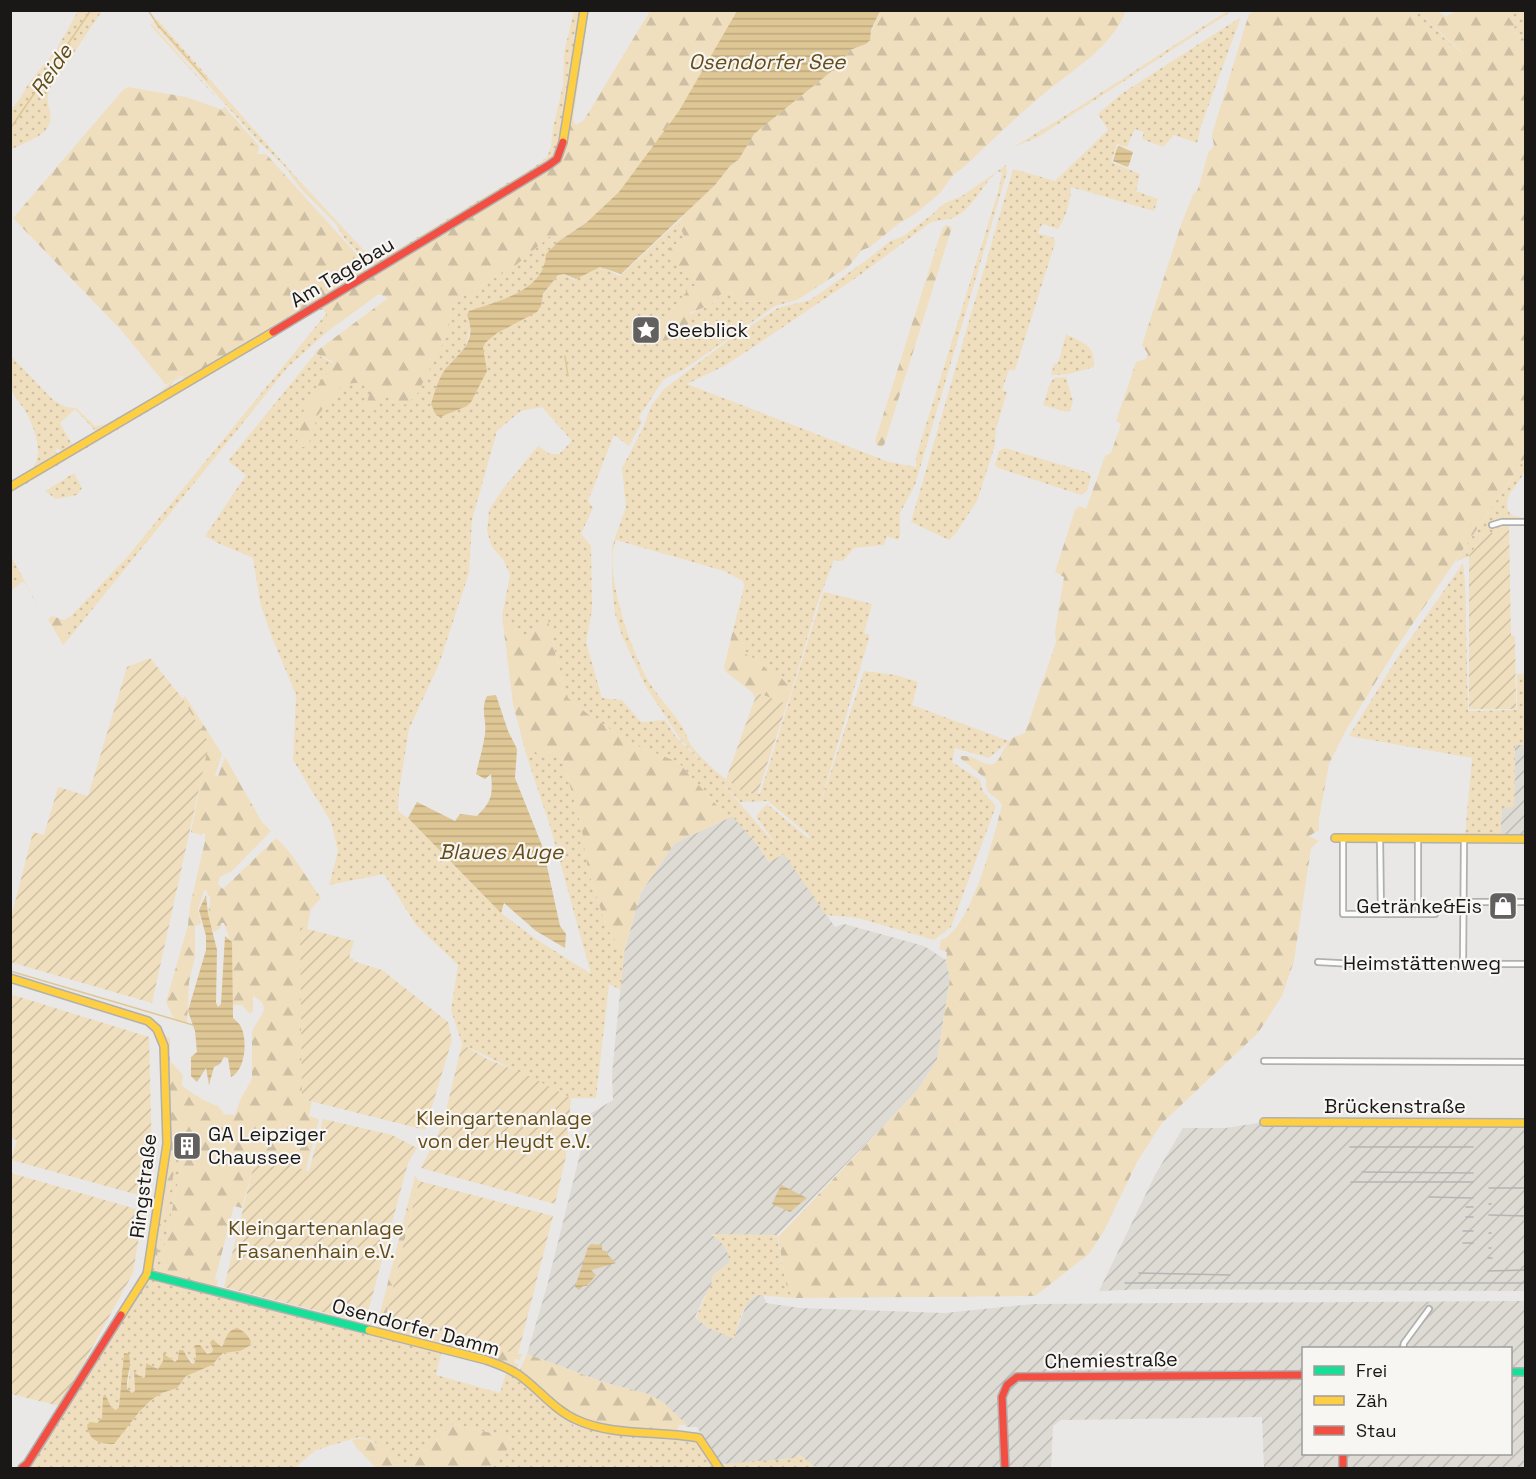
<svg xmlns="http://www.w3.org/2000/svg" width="1536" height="1479" viewBox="0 0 1536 1479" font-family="'Space Grotesk',sans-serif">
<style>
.industrial{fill:url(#industrial-furrows);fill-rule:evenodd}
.grass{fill:url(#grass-dots);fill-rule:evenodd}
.forest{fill:url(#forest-firs)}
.garden{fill:url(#garden-furrows)}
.water{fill:url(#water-rules)}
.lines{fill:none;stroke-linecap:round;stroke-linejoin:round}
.stream{stroke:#dec695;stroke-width:1.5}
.street-casing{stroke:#b0b0af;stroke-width:8}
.fast-casing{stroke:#b0b0af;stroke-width:10}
.slow-casing{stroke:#b0b0af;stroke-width:10}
.jam-casing{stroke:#b0b0af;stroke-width:10}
.street{stroke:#fcfcfb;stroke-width:4.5}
.fast{stroke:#16e098;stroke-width:7}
.slow{stroke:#ffcf43;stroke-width:7}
.jam{stroke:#f24e42;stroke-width:7}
.rail{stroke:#b4b4b4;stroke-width:1.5}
.labels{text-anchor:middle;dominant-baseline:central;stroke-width:4.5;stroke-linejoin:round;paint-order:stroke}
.street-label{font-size:20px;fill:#191817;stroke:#f8f6f3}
.poi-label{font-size:20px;fill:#191817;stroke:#f8f6f3;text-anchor:start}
.park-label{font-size:20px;fill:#634c17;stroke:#f8f6f3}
.water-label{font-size:21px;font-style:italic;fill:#644d18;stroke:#f8f6f3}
</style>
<defs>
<pattern id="industrial-furrows" width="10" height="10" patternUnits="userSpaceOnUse" patternTransform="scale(1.5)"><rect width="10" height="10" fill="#dedbd5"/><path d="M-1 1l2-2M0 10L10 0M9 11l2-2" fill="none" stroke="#bebbb6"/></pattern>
<pattern id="grass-dots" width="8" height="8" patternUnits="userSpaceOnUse" patternTransform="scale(1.5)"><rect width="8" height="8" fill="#f0dfbe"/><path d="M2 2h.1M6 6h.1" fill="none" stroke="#cdbfa3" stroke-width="1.8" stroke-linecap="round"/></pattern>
<pattern id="forest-firs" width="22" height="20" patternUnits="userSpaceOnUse" patternTransform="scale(1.5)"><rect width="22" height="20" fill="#f0dfbe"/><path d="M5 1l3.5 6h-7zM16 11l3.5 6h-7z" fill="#cdbfa3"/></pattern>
<pattern id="garden-furrows" width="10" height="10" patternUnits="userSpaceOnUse" patternTransform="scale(1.5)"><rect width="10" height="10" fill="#f0dfbe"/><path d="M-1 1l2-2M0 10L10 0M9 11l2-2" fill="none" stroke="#cdbfa3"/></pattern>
<pattern id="water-rules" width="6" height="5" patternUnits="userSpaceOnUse" patternTransform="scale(1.5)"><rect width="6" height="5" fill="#dec695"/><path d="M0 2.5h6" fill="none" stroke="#bea980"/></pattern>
</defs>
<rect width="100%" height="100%" fill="#e9e8e7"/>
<g class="industrial">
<polygon points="1515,745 1525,745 1525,837 1500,836 1502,807 1514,806"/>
<path d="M733,816L757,844L769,862L784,853L835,927L844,924L924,946L946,960L950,978L937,1060L917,1091L777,1235H712L722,1242L729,1254V1263L712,1276L713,1283L703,1299L695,1317L707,1327L734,1338L745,1308L748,1301L757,1295H763L766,1303L800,1308L945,1313L1034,1304L1525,1301V1468H1264L1262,1417L1061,1420L1053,1426L1051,1468H777L720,1464L697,1427H687L664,1403L648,1394L606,1383L527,1354L547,1286L590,1114L613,1100L612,1074L624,952L641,892L675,843ZM1304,1348H1510V1454H1304Z"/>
<polygon points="1264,1122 1525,1123 1525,1291 1151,1289 1099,1291 1155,1175 1183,1128 1226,1128"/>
</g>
<g class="grass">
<path d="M78,11H102L50,88C46,98 48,103 50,112C55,136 25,141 11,150V110L20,98L29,83L56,50Z"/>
<polygon points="574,11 581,11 577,33 574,35 573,39 576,40 561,142 550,161 381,265 373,265 366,261 345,239 335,223 300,188 283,165 259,142 153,23 157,19 295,176 372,259 378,261 537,165 547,157 551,147 553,128 563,85 564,53"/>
<polygon points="1227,11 1232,11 1038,137 1012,148 1068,114"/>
<polygon points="1406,11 1417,11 1463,54 1459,53"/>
<polygon points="1504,11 1525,11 1525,40 1512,30 1515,26"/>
<path d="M1241,17L1202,123L1197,143L1174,135L1163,147L1142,139L1144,132L1135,129L1127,147L1117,144L1111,162L1140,174L1136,191L1158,199L1154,211L1071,187C1071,199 1066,218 1058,229L1042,224L1038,233L1054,238L1055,243L1015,370H1009L1002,390L1007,392L996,429L995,445L977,501L956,533L949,540L911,522L1013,169L1055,181L1108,130L1098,114L1121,94Z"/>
<polygon points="152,24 259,146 259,150 220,109 223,109 224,106 150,25"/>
<path d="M1006,165L1007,172L915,485L900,513V537L898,540L887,536L884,545L854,548L843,561L834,560L818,602L791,693L789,687L781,677L768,671L759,661L747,655L743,649L742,643L733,630L744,587L743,581L724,571L616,540C602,570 633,657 651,685C660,699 672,711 681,725C686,731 687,739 691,745C704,762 739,796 760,794L823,593L825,592L872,604L864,633L870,635L817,814L864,671L896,675L918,682L912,705L1009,741L989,758L955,748L952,762L980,780L983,792L996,806L951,927L934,940L858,918L826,915L784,854L769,862L757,844L733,817L728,818L678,762L632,744L589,715L568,698L557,662L547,616L540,625L524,637L502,616L510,575L504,561L492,547L487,531L489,510L502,490L538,446L550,454H559L572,441L542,407L521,411L497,431L472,520L469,573L439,664L409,729L399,791L398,811L408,818L501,913L536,939L591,974L550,826L526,754H561L581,825L588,870L607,929L624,952L621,990L607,983L609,985L596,1098H571L462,1044L451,1010L458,965L416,925L384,874L329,885L338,851L331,822L293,760L296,695L271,635L260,602L253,558L220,544L205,536L246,475L228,461L315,354L410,401L447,335L452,308L459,299L515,266L549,237L563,238L559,241C553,253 547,270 538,279C521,297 491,303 469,311L467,315L471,325L466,344L460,356L449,364L434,395L483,377V338L529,315L560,272L574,280L597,265L620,276L681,219L680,226L685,239L669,248L683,273L693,278L697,282L696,286L690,287L663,323L654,331L710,305L722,293L730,292L740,302L797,300L775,306L683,370L664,379L639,417L642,422L629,446L614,435L588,501L593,508L581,534L591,546L592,610L586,642L602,698L622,700L641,722L665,720L676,737L711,771L681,740L646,687L622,636L615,614L612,586V546L626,507L622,468L642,430L651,406L664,389L730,339L778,308L810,300L868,259L890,241L902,237L929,217L945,203L962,196ZM998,171L1002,173L998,192L916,457V467L889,462L687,384L724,366L755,346L860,275L930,223C938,219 949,221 957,216C975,206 982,184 998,171ZM716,776L740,802L768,801L810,836L809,839L767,804L756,816L776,845Z"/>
<polygon points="345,293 325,326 328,331 288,367 66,642 72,615 128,556 326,314 324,310 319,310 11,493 11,489"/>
<path d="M1066,334C1084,344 1095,344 1094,367L1069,374L1051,375L1054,364L1058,363Z"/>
<path d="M10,355L53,400L66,407L76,408L95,426L106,424L156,396L176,377H191L188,380L181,378L175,380L166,393L98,434L75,409L60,423L74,448L64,454L57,448L55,450L58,456L33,472L32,469C45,455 34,427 26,412C21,404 13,396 11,388C8,379 11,364 10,355Z"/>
<polygon points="1066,377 1073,401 1070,411 1066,412 1043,405 1050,383 1054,378"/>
<polygon points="1005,448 1089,473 1091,477 1087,491 1081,495 998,468 995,465 999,451"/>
<path d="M1525,458C1525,461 1526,465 1525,468C1522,485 1498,496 1511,515L1525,518V525H1498V533H1484L1469,556L1455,562Z"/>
<polygon points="74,473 82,488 77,495 56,499 45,491"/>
<polygon points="10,554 55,638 25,583 22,582 11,591"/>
<polygon points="1463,563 1465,581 1468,711 1517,710 1517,674 1525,674 1525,745 1515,745 1514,807 1502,808 1500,836 1465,835 1472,758 1349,736 1399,655"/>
<polygon points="179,1140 195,1144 194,1148 185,1148 160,1267 162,1275 150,1271 155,1266"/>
<path d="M711,1234L777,1235L787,1288L795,1298L757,1295C742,1302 739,1324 734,1339L707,1327L696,1317L712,1282V1276L729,1263C729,1249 722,1242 711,1234Z"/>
<path d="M152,1278L442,1351L436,1375L500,1393L507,1370L566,1416L574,1426L581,1424L686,1437L700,1444L717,1468H492L516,1439L453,1424L408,1468L373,1441L359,1437L316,1450L295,1468H27L146,1281ZM227,1335L240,1351L223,1353L218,1360L186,1376L177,1388L162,1393L151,1400L107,1444L95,1441L97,1423L102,1418L104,1412L103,1397C108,1401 110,1407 116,1410L119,1408L123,1376V1356L130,1372L127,1389L132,1393L135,1391L133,1376L135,1373L142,1378L145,1377L146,1363L158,1369L163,1361V1353L176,1362L178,1359L179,1350H183L194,1364L196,1358L195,1346L207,1354L213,1351L211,1346L218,1344L222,1347Z"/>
<polygon points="695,1427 721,1464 795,1458 799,1454 816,1468 720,1468"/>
</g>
<g class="forest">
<path d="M1257,10L1406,11L1462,54L1461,51L1417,11H1438L1445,16L1458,11H1504L1515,26L1512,30L1525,40V458L1401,641L1346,730L1329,764L1319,819V830L1309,836L1319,841L1311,848L1294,961L1282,996L1258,1033L1162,1123L1137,1162L1105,1229L1089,1254L1035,1296L795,1298L787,1289L778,1237L917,1091L937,1060L950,978L946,960L947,952L939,949L941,940C971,930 994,835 1002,805C994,792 985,798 986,779L960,758L961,756C977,756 977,762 988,764C1000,767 1002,748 1009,741C1014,736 1019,736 1025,733L1056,642L1055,632L1064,577L1055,572L1075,510L1079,506L1086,509L1105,456L1111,453L1121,424L1116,421L1136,362L1146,359L1148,354L1142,345L1182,222L1193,195L1198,189L1208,153L1214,146L1212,134L1249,14Z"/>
<path d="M650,11H738L679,112L619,193L589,220L563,238L549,237L515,266L459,299L452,308L447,335L416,396L406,404L401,406L395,404L388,394H383L380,399L379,412L366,406L372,385L368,382L343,384L318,415L309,443L304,447H298L297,442L300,433L298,421L321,380L335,365L332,361L314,353L388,298L379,294L328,331C319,315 335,304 345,293L559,158L583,27L586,29L573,120L576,125L584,120Z"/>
<path d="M880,11H1126C1111,48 1075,68 1046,92C1017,116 990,142 963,168L954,174L940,193L915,214L898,224L870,247L862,250L849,266L805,295L797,300L740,302L730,292L722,293L710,305L690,313L688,324L661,345L654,343L652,337L654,331L663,323L690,287L696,286L697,282C693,277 689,277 684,274C677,268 670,257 669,248L685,239L680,226L681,219L688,209L715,185L730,166L739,159L754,134L838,66L850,50L866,44Z"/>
<polygon points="128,87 186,97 220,109 259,150 257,154 266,154 361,259 365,265 365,274 191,377 187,378 182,376 176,377 166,385 121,330 13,218 123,90"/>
<polygon points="946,225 952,227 884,445 881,447 877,445 875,441 942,229"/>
<polygon points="72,615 66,642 63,645 48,619 52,616 64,620"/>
<polygon points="547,615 557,662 568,698 589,715 632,744 678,762 728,818 675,843 641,892 624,952 607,929 588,870 581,825 561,754 526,754 513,704 502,616 525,636 540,625"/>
<polygon points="733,630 740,638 743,649 747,655 759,661 768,671 781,677 789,687 791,693 787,704 757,693 755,699 753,693 726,672 724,667"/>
<path d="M185,696L222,754L215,776H218L225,757L262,822L271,831L232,871L220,877L218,884L223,889L276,838C295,855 306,878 321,898L311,909L307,929L300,928L302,1099L312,1102L309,1116L319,1119L306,1170L256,1156L242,1208L234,1206L215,1279L218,1280L215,1289L162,1275L160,1267L185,1148L189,1147L190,1144H192L193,1148L200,1149L201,1146L197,1145V1142L169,1136L163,1035L170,1038V1061L183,1075L182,1086L203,1100L218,1106L224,1114L235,1115L241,1098L252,1079V1032C256,1019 276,1007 253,996V1010L250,1014L242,1005H232L231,943L224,923H221L220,928L214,932C200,913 212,914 210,898C209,895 206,892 205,889L198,909L201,924L195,926V957L189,982L187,1023L174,1019L166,1002L188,925L190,906L205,841V833L201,835L191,832L208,743L169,714Z"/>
<polygon points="169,1137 179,1140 179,1147 155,1266 150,1270"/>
<polygon points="415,1176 419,1181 385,1320 453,1338 451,1349 376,1329"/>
<polygon points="457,1339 518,1354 523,1354 519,1360 515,1359 514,1362 519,1365 516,1369 454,1351"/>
<polygon points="527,1354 606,1383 648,1394 664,1403 687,1425 679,1425 677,1431 606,1427 573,1417 518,1373"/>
<path d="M453,1424L516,1439L492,1468H376L355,1446L352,1440C372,1433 393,1457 408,1468Z"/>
</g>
<g class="garden">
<polygon points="1498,524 1509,524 1511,635 1515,636 1516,709 1469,709 1469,556 1484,533 1497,533"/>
<polygon points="150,658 182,698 209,743 152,1003 10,962 11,918 33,832 44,835 58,787 88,796 127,667"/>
<polygon points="757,693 787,704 757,795 741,790 726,779"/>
<polygon points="300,927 354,941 349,957 354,959 353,961 382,970 448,1022 452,1040 425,1130 302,1099"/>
<polygon points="10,994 149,1037 152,1156 146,1197 11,1160 17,1140 10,1138"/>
<polygon points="462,1044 487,1059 529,1076 571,1098 566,1156 555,1204 421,1168 443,1123"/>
<polygon points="323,1119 392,1135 417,1148 408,1163 365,1323 224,1287 256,1156 309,1171"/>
<polygon points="11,1173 143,1211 133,1273 60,1406 11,1394"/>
<polygon points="419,1181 553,1216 518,1354 385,1320"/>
</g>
<g class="water">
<path d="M737,11H880L871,30L870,40L866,44L850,50L838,66L754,134L739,159L730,166L715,185L621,274L600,267L576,279L564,274L558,275L543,294L541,306L537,312L497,333L485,343L483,348L487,371L471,402L467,406L440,417L436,415L431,404C435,392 439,374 449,365C464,350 477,338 467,315L469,311C498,301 545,291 546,254L559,241L587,222L619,192L679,111Z"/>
<polygon points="1119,146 1133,152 1129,165 1127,167 1113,161 1117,148"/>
<path d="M496,695L508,731L517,749L515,778L543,848L560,926L566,934L565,948L536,931L504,903L501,913L408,818L417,802L455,821L460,814L477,816C492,801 493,795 491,774L485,779L476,774C479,761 483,748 485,734C487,719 480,710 487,696Z"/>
<path d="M206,895L208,914L217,950L216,1003L218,1007L221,1004L225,936L232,942L233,1018C235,1020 238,1022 240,1025C248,1038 246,1070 231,1077L228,1058L224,1057L220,1064L214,1067L209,1085L206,1068L197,1082L191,1076V1057L197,1052L195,1031L188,1011L206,950V936L199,910Z"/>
<polygon points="781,1185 807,1198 790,1212 772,1204"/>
<polygon points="591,1244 602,1245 602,1250 608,1252 608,1255 616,1263 591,1270 596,1275 587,1286 583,1286 579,1290 575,1287 588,1247"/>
<path d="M237,1328C245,1332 250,1336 251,1345L240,1351L223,1353L212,1365L186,1376L177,1388L162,1393L151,1400L139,1412L114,1444C99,1444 89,1441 87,1425L90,1422L97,1423L102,1418L103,1397L105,1394L111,1407L116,1410L119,1407L124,1353L129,1354C132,1368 126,1375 127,1389L132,1393L135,1391L134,1372L142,1378L145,1377L146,1363L158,1369L163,1361V1353L175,1362L178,1359L179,1350H183L191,1363L194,1364L196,1358L195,1345H200L207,1354L211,1353L213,1350L210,1342L213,1340L222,1347C227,1338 226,1331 237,1328Z"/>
</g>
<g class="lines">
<g class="stream">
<polyline points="148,10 158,25 207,80"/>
<polyline points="10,129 91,10"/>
<polyline points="565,356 568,376"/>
<polyline points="10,971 193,1025"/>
</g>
<g class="street-casing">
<g id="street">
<polyline points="1492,525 1502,522 1526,522"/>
<polyline points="1343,838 1343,914 1435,914"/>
<polyline points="1380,838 1381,914"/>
<polyline points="1418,838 1418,914"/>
<polyline points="1464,902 1526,902"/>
<polyline points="1318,962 1392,966 1398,964 1526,964"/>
<polyline points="1463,965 1464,839"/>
<polyline points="1264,1061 1526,1062"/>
<polyline points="1403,1348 1404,1343 1429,1309"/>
</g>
</g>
<g class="fast-casing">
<g id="fast">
<polyline points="147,1274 369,1330"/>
<polyline points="1510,1372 1526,1372"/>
</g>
</g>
<g class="slow-casing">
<g id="slow">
<polyline points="563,142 584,10"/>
<polyline points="10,487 273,332"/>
<polyline points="1335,838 1526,839"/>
<polyline points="10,978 148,1021 157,1029 164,1046 167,1144 148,1268 147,1274 121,1315"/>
<polyline points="1264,1122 1526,1123"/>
<path d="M369,1330L486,1360C497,1364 509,1368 519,1375C539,1389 554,1410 577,1420C615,1437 659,1430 699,1438L719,1468"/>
</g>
</g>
<g class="jam-casing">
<g id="jam">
<polyline points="273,332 549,165 557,159 563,142"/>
<polyline points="1343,1454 1343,1468"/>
<polyline points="22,1468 27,1464 121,1315"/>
<polyline points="1005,1468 1002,1397 1007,1385 1017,1377 1304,1375"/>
</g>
</g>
<use href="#street" class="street"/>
<use href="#fast" class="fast"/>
<use href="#slow" class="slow"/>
<use href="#jam" class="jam"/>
<g class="rail">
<polyline points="1350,1147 1473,1147"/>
<polyline points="1362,1172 1473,1173"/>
<polyline points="1351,1182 1473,1182"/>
<polyline points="1489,1188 1526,1188"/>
<polyline points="1429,1197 1473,1198"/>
<polyline points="1489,1204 1491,1204"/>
<polyline points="1466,1207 1473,1207"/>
<polyline points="1489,1215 1526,1216"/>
<polyline points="1466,1217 1473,1217"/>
<polyline points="1463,1231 1473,1231"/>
<polyline points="1489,1233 1491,1233"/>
<polyline points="1463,1243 1473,1243"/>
<polyline points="1489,1248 1491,1248"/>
<polyline points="1488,1258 1492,1258"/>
<polyline points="1488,1271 1526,1270"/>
<polyline points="1139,1273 1230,1275"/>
<polyline points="1125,1283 1526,1283"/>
</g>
</g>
<defs>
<g id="sight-square" transform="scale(1.5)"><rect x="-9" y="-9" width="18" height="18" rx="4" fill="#626160" stroke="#f8f6f3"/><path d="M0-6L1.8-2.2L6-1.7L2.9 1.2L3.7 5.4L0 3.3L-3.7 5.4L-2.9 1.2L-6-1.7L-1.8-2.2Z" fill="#fff"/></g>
<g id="shop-square" transform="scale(1.5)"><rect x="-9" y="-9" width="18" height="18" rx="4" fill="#626160" stroke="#f8f6f3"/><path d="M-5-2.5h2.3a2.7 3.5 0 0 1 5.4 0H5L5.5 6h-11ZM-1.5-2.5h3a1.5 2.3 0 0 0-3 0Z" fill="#fff"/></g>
<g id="building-square" transform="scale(1.5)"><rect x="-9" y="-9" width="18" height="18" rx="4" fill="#626160" stroke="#f8f6f3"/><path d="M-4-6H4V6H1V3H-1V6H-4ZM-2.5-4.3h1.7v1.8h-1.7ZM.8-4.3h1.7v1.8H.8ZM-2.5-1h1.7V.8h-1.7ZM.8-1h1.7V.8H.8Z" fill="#fff"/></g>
</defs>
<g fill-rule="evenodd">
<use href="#sight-square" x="646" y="330"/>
<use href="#shop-square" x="1503" y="906"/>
<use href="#building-square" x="187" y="1146"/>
</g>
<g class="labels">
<g class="street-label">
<text transform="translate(342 272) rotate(-31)">Am Tagebau</text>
<text x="1422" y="963">Heimstättenweg</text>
<text x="1395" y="1106">Brückenstraße</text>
<text transform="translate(143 1186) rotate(-83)">Ringstraße</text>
<text transform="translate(416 1327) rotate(15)">Osendorfer Damm</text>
<text transform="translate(1111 1360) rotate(-1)">Chemiestraße</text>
</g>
<g class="poi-label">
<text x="667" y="330">Seeblick</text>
<text x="1482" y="906" text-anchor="end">Getränke&amp;Eis</text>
<text x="208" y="1134">GA Leipziger<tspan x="208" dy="23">Chaussee</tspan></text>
</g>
<g class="park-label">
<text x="504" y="1118">Kleingartenanlage<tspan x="504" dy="23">von der Heydt e.V.</tspan></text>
<text x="316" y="1228">Kleingartenanlage<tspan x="316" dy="23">Fasanenhain e.V.</tspan></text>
</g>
<g class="water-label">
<text x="767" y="61">Osendorfer See</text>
<text transform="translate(51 70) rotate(-56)">Reide</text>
<text x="501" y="851">Blaues Auge</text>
</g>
</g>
<rect width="1536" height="1479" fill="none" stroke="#191817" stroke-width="24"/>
<rect x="1302" y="1347" width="210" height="108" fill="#f8f6f3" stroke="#9f9d9b" stroke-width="1.5"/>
<rect x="1314" y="1366" width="30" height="9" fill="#16e098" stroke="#9f9d9b" stroke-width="1.5"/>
<text x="1356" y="1377" font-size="18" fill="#191817">Frei</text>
<rect x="1314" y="1396" width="30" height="9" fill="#ffcf43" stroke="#9f9d9b" stroke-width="1.5"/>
<text x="1356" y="1407" font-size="18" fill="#191817">Zäh</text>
<rect x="1314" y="1426" width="30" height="9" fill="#f24e42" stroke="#9f9d9b" stroke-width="1.5"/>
<text x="1356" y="1437" font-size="18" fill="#191817">Stau</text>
</svg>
